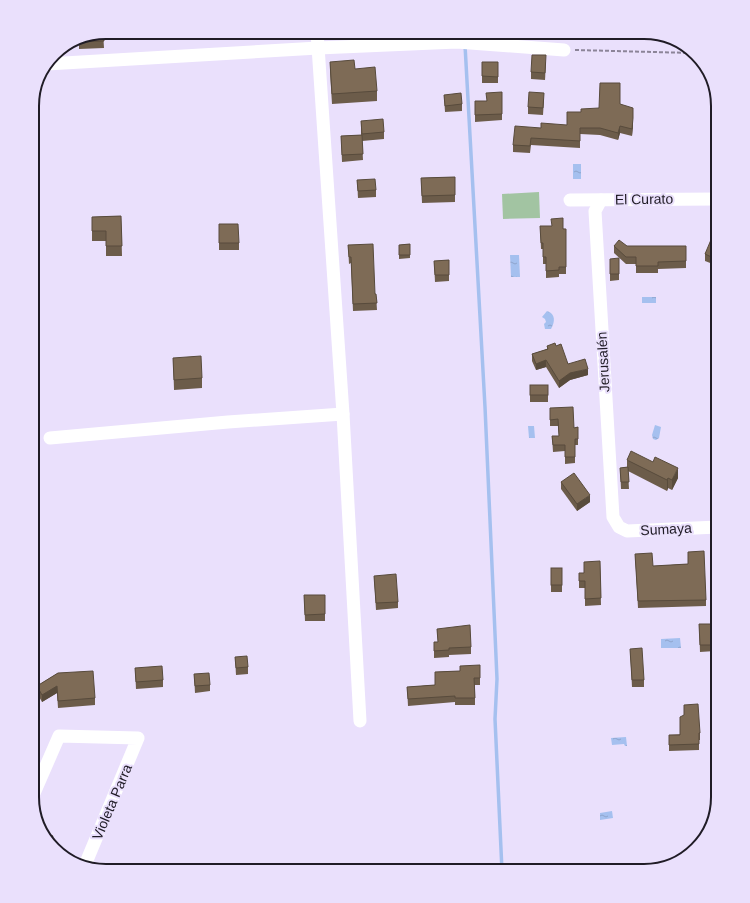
<svg xmlns="http://www.w3.org/2000/svg" width="750" height="903" viewBox="0 0 750 903" font-family="Helvetica,sans-serif">
<style>
.grass{fill:#a2c4a2}
.water{fill:url(#water-ripples)}
.lines{fill:none;stroke-linecap:round;stroke-linejoin:round}
.stream{stroke:#a5c0ef;stroke-width:3.5}
.path{stroke:#8c8498;stroke-width:2;stroke-dasharray:4 2;stroke-linecap:butt}
.minor{stroke:#fff;stroke-width:13}
.wall{fill:#6c5c4a}
.shaded-wall{fill:#584b3c}
.building{fill:#7e6b56;stroke:#584b3c}
.labels{text-anchor:middle;dominant-baseline:central;stroke-width:4;stroke-linejoin:round;paint-order:stroke}
.street-label{font-size:14px;fill:#201c26;stroke:#eae0fc}
.rim{fill:none;stroke:#201c26;stroke-width:2}
</style>
<defs>
<pattern id="water-ripples" width="26" height="14" patternUnits="userSpaceOnUse"><rect width="26" height="14" fill="#a5c0ef"/><path d="M2 4q2-2 4 0t4 0M15 11q2-2 4 0t4 0" fill="none" stroke="#8ea4cd"/></pattern>
</defs>
<rect width="100%" height="100%" fill="#eae0fc"/>
<polygon class="grass" points="539,192 540,218 503,219 502,194"/>
<g class="water">
<rect x="573" y="164" width="8" height="15"/>
<polygon points="510,255 519,255 520,277 511,277"/>
<rect x="642" y="297" width="14" height="6"/>
<path d="M547,311C556,314 555,322 551,329H545L544,324L546,322L545,319L542,317Z"/>
<polygon points="655,425 661,427 659,438 656,440 653,439 652,435"/>
<polygon points="528,426 534,426 535,438 529,438"/>
<polygon points="680,638 681,648 661,648 661,639"/>
<polygon points="626,737 627,746 625,746 624,744 612,745 611,738"/>
<polygon points="612,811 613,818 600,820 600,813"/>
</g>
<g class="lines">
<polyline class="stream" points="465,45 485,407 497,679 495,719 502,871"/>
<polyline class="path" points="575,50 692,53"/>
<g class="minor">
<polyline points="317,32 343,414 360,721"/>
<polyline points="47,64 318,48 457,42 564,50"/>
<polyline points="570,200 718,199"/>
<polyline points="601,200 595,211 613,517 619,527 627,531 718,527"/>
<polyline points="50,438 228,422 343,414"/>
<polyline points="32,798 59,736 138,738 85,865"/>
</g>
</g>
<g class="wall">
<polygon points="103,33 104,48 79,49 79,42"/>
<polygon points="330,62 355,69 377,91 377,101 332,104 330,72"/>
<rect x="482" y="62" width="16" height="21"/>
<polygon points="546,62 545,80 531,79 531,72"/>
<polygon points="502,92 502,120 475,122 475,101 486,101"/>
<polygon points="444,95 462,104 462,111 445,112"/>
<polygon points="544,99 543,115 528,114 528,107"/>
<polygon points="620,105 633,125 632,136 620,133 618,140 600,135 580,134 580,148 531,145 530,153 513,152 513,145 541,128 567,125 581,112"/>
<polygon points="361,121 384,132 384,139 362,141 363,160 342,162 341,136 361,135"/>
<polygon points="455,177 455,202 422,203 421,178"/>
<polygon points="357,180 376,190 376,197 358,198"/>
<polygon points="121,216 122,256 106,256 106,241 92,241 92,217"/>
<polygon points="219,224 239,243 239,250 219,250"/>
<polygon points="540,226 566,229 566,274 559,274 559,277 546,278 546,264 543,264 543,249 541,249"/>
<polygon points="718,237 718,266 705,261 705,254"/>
<polygon points="410,244 410,258 399,259 399,245"/>
<polygon points="348,245 375,294 376,294 377,310 353,311 351,263 349,264"/>
<polygon points="614,246 686,246 686,268 658,269 658,273 636,273 636,264 626,264 614,253"/>
<polygon points="610,259 619,274 619,280 610,281"/>
<polygon points="449,260 449,281 435,282 434,261"/>
<polygon points="547,346 556,346 568,364 588,375 570,380 559,388 546,367 536,370 532,361 532,354 547,349"/>
<polygon points="173,358 202,378 202,388 174,390"/>
<rect x="530" y="385" width="18" height="17"/>
<polygon points="550,408 574,428 578,427 578,445 575,445 575,463 565,464 565,451 553,452 552,436 559,436 558,426 550,426"/>
<polygon points="627,460 678,478 672,490 668,488 667,491 628,471 629,489 621,489 620,468 627,467"/>
<polygon points="561,482 590,502 577,511 561,489"/>
<polygon points="688,552 706,600 706,606 638,608 635,554 653,566 688,564"/>
<polygon points="600,561 601,605 585,606 585,588 579,588 579,573 584,573"/>
<rect x="551" y="568" width="11" height="24"/>
<polygon points="374,576 398,602 398,608 376,610"/>
<polygon points="304,595 325,614 325,621 305,621"/>
<polygon points="699,624 715,645 715,651 700,652"/>
<polygon points="437,629 471,647 471,654 449,655 449,657 434,658 434,642 438,642"/>
<polygon points="630,649 644,680 644,687 632,687"/>
<polygon points="235,657 248,667 248,674 236,675"/>
<polygon points="480,665 480,685 475,685 475,705 455,705 455,702 408,706 407,687 435,685 435,672 460,671"/>
<polygon points="135,668 163,680 163,687 136,689"/>
<polygon points="58,673 95,698 95,705 58,708 57,693 42,702 37,693 37,686"/>
<polygon points="194,674 210,685 210,691 195,693"/>
<polygon points="700,733 700,740 699,740 699,750 669,751 669,735"/>
</g>
<g class="shaded-wall">
<polygon points="633,118 633,125 632,136 632,129"/>
<polygon points="620,126 620,133 618,140 618,133"/>
<polygon points="546,360 546,367 536,370 536,364"/>
<polygon points="588,369 588,375 570,380 559,388 559,381 570,373"/>
<polygon points="678,468 678,478 672,490 672,480"/>
<polygon points="668,478 668,488 667,491 667,480"/>
<polygon points="590,495 590,502 577,511 577,504"/>
<polygon points="57,686 57,693 42,702 42,695"/>
<polygon points="53,836 53,843 52,845 50,843"/>
</g>
<g class="building">
<polygon points="103,33 104,41 80,42"/>
<polygon points="532,55 546,55 545,73 531,72"/>
<polygon points="354,60 355,69 375,67 377,91 332,94 330,62"/>
<polygon points="482,62 498,62 498,77 482,76"/>
<polygon points="600,83 620,83 620,104 633,108 633,118 632,129 620,126 618,133 600,128 580,128 580,141 531,138 530,146 513,145 515,126 541,128 541,123 567,125 567,112 581,112 581,109 599,108"/>
<polygon points="502,92 502,114 475,115 475,101 487,101 486,93"/>
<polygon points="529,92 544,93 543,108 528,107"/>
<polygon points="461,93 462,104 445,106 444,95"/>
<polygon points="383,119 384,132 362,134 361,121"/>
<polygon points="362,135 363,154 342,155 341,136"/>
<polygon points="455,177 455,195 422,196 421,178"/>
<polygon points="375,179 376,190 358,191 357,180"/>
<polygon points="121,216 122,246 106,246 106,231 92,231 92,217"/>
<polygon points="563,218 563,229 566,229 566,267 559,267 559,270 546,271 546,257 543,257 543,243 541,243 540,226 552,226 551,219"/>
<polygon points="219,224 238,224 239,243 219,243"/>
<polygon points="713,235 718,237 718,260 705,254"/>
<polygon points="619,240 627,246 686,246 686,261 658,262 658,266 636,266 636,257 626,257 614,246"/>
<polygon points="373,244 375,294 376,294 377,303 353,304 351,257 349,257 348,245"/>
<polygon points="410,244 410,255 399,255 399,245"/>
<polygon points="619,258 619,274 610,274 610,259"/>
<polygon points="449,260 449,275 435,275 434,261"/>
<polygon points="555,343 556,346 561,344 568,364 585,359 588,369 570,373 559,381 546,360 536,364 532,354 548,349 547,346"/>
<polygon points="201,356 202,378 174,380 173,358"/>
<rect x="530" y="385" width="18" height="10"/>
<polygon points="573,407 574,428 578,427 578,439 575,439 575,457 565,457 565,445 553,445 552,436 559,436 558,419 550,420 550,408"/>
<polygon points="631,451 653,462 655,457 678,468 672,480 668,478 667,480 627,460"/>
<polygon points="628,467 629,482 621,482 620,468"/>
<polygon points="574,473 590,495 577,504 561,482"/>
<polygon points="704,551 706,600 638,601 635,554 652,553 653,566 688,564 688,552"/>
<polygon points="600,561 601,598 585,599 585,581 579,581 579,573 584,573 584,562"/>
<rect x="551" y="568" width="11" height="17"/>
<polygon points="396,574 398,602 376,603 374,576"/>
<polygon points="304,595 325,595 325,614 305,615"/>
<polygon points="699,624 715,624 715,645 700,645"/>
<polygon points="470,625 471,647 449,648 449,650 434,651 434,642 438,642 437,629"/>
<polygon points="642,648 644,680 632,680 630,649"/>
<polygon points="247,656 248,667 236,668 235,657"/>
<polygon points="480,665 480,678 474,678 475,698 455,698 455,696 408,699 407,687 435,685 435,672 460,671 460,666"/>
<polygon points="162,666 163,680 136,682 135,668"/>
<polygon points="93,671 95,698 58,701 57,686 42,695 37,686 58,673"/>
<polygon points="209,673 210,685 195,686 194,674"/>
<polygon points="698,704 700,733 699,733 699,744 669,745 669,735 680,735 680,717 684,715 684,705"/>
<polygon points="43,832 53,836 50,843 45,838"/>
</g>
<g class="labels">
<g class="street-label">
<text transform="translate(644 199) rotate(-1)">El Curato</text>
<text transform="translate(603 362) rotate(-93)">Jerusalén</text>
<text transform="translate(666 529) rotate(-3)">Sumaya</text>
<text transform="translate(112 802) rotate(-67)">Violeta Parra</text>
</g>
</g>
<path d="M0 0H750V903H0ZM106 39H644A67 67 0 0 1 711 106V797A67 67 0 0 1 644 864H106A67 67 0 0 1 39 797V106A67 67 0 0 1 106 39Z" fill="#eae0fc" fill-rule="evenodd"/>
<path class="rim" d="M106 39H644A67 67 0 0 1 711 106V797A67 67 0 0 1 644 864H106A67 67 0 0 1 39 797V106A67 67 0 0 1 106 39Z"/>
</svg>
